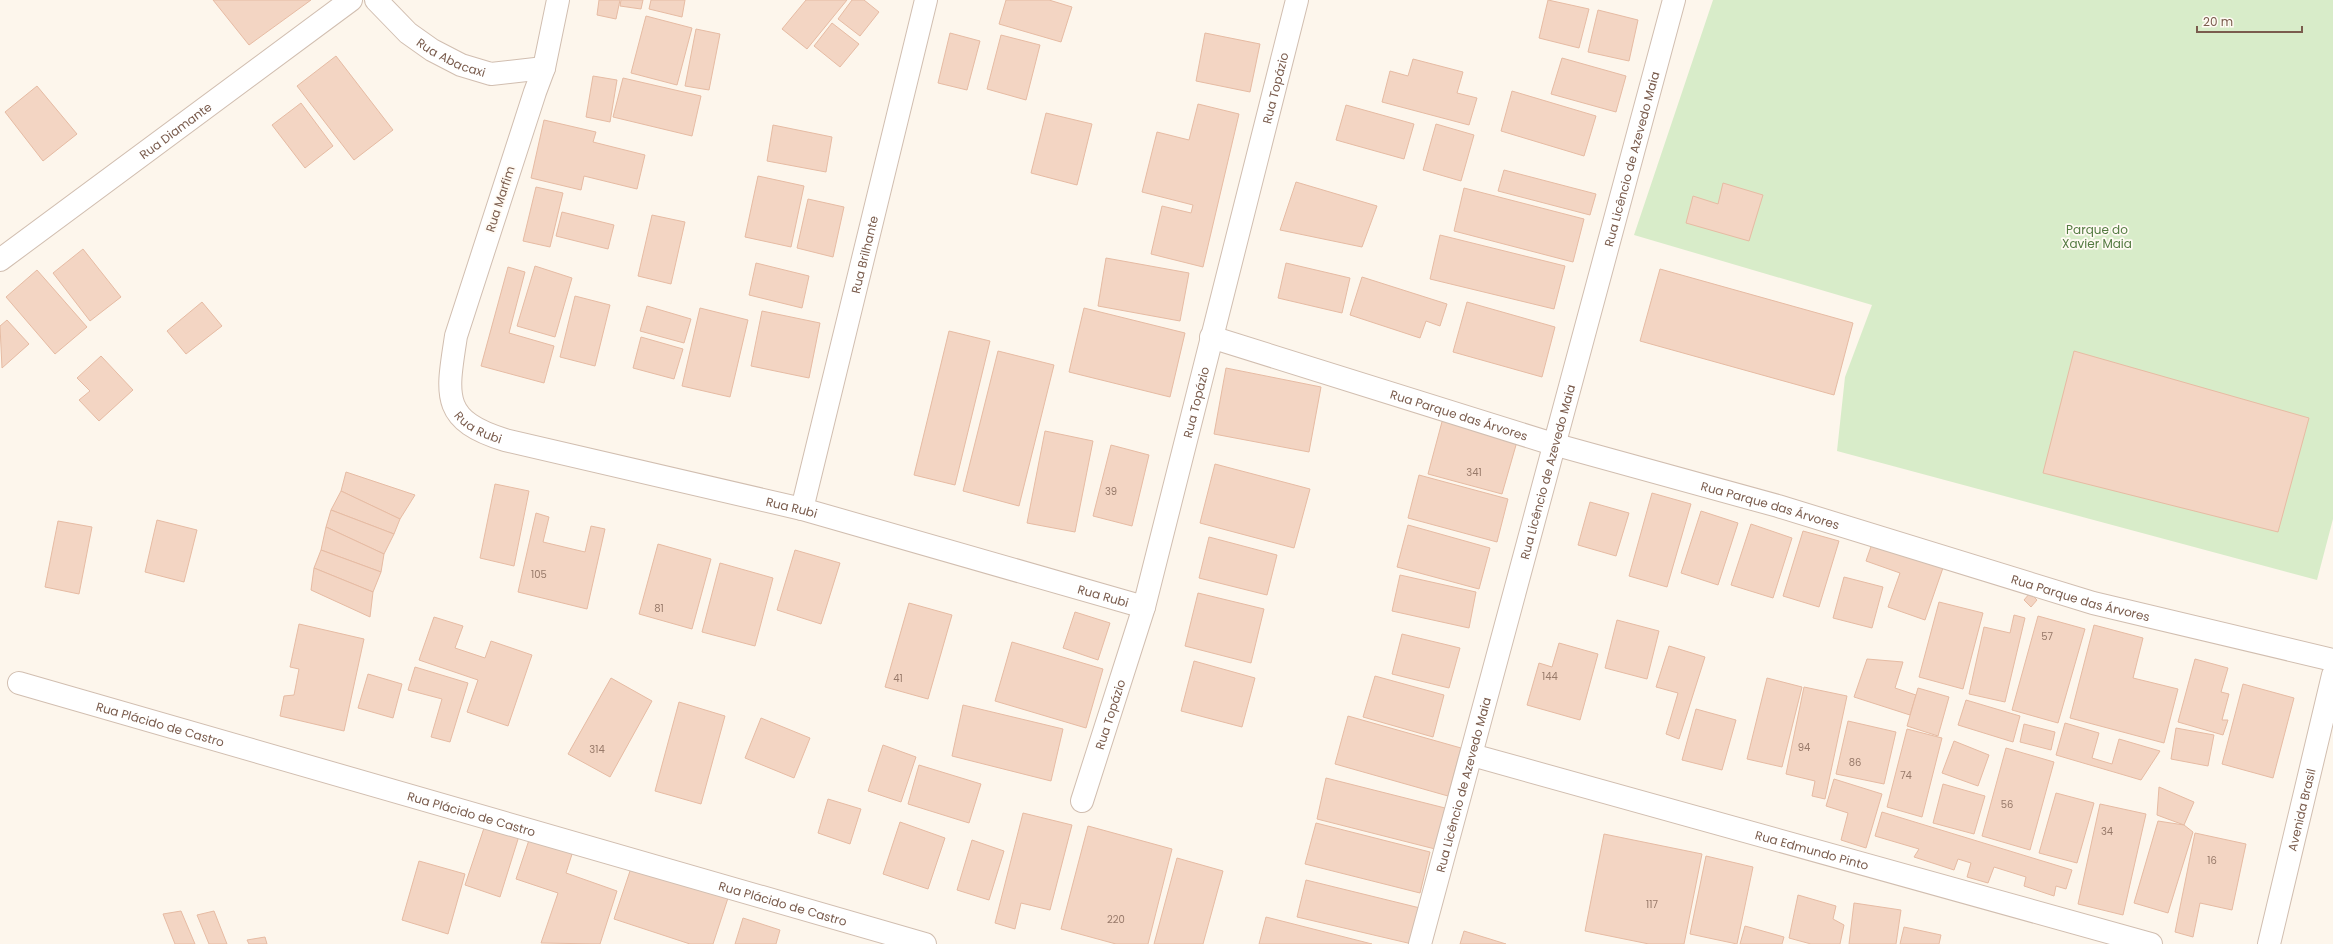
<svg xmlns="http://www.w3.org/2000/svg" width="2333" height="944" viewBox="0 0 2333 944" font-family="Poppins,sans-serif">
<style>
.green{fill:#d8ecc9}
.building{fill:#f3d5c3;stroke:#e6bba3}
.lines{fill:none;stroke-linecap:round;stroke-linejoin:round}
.minor-casing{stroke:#d1beb0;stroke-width:24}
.tertiary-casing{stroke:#d1beb0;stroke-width:24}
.minor{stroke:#fff;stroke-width:22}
.tertiary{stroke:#fff;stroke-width:22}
.labels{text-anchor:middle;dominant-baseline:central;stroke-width:3.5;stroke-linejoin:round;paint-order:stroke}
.number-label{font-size:10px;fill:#987a6a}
.street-label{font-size:12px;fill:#7a5c4d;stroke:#fffaf3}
.park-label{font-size:12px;fill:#537a41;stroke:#fffaf3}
</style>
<rect width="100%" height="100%" fill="#fdf6ec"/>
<polygon class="green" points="1713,0 2333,0 2333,519 2317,580 1837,451 1845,377 1872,305 1634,235"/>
<g class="building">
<polygon points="213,0 311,0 249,45"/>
<polygon points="599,0 620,0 616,19 597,15"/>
<polygon points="621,0 643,0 641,9 620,6"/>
<polygon points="651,0 685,0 682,17 649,9"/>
<polygon points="806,0 847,0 807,49 782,29"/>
<polygon points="852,0 864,0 879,12 860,36 838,19"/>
<polygon points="1006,0 1049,0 1072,7 1061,42 999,24"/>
<polygon points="1548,0 1589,9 1579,48 1539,38"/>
<polygon points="1598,10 1638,20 1629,61 1588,52"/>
<polygon points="646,16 692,28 677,85 631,73"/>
<polygon points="832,23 859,44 840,67 814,46"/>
<polygon points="696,29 720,34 709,90 685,86"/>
<polygon points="950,33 980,41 967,90 938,83"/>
<polygon points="1205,33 1260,44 1250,92 1196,81"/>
<polygon points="1001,35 1040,45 1026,100 987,89"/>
<polygon points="336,56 393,130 354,160 297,86"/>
<polygon points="1562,58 1626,76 1616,112 1551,94"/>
<polygon points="1413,59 1463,72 1457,93 1477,98 1469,125 1382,102 1390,71 1408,76"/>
<polygon points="593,76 617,80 610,122 586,117"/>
<polygon points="623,78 701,96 692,136 613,117"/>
<polygon points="37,86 77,134 43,161 5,112"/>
<polygon points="1512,91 1596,116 1584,156 1501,131"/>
<polygon points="301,103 333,146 305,168 272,125"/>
<polygon points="1198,104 1239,114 1203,267 1151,254 1162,206 1191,213 1193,205 1142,192 1157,132 1189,140"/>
<polygon points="1346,105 1414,124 1404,159 1336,140"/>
<polygon points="1046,113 1092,124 1077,185 1031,173"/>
<polygon points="544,120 596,132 593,142 645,155 637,189 584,176 581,190 531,178"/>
<polygon points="1436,124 1474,135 1461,181 1423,170"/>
<polygon points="773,125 832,137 826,172 767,161"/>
<polygon points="1504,170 1596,194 1590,215 1498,191"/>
<polygon points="758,176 804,186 791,247 745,237"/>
<polygon points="1296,182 1377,206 1362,247 1280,230"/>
<polygon points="1723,183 1763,195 1749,241 1686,223 1693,196 1718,204"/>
<polygon points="536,187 563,193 550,247 523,241"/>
<polygon points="1464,188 1584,219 1573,262 1454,231"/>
<polygon points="808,199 844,207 833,257 797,248"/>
<polygon points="562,212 614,225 608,249 556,236"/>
<polygon points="652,215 685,222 671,284 638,276"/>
<polygon points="1440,235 1565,266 1554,309 1430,279"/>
<polygon points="83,249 121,297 90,321 53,273"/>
<polygon points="1106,258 1189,273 1180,321 1098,306"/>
<polygon points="756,263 809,276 802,308 749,295"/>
<polygon points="1286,263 1350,278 1342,313 1278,298"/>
<polygon points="535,266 572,278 555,337 517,326"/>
<polygon points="508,267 525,272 509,333 554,346 544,383 481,366"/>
<polygon points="1660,269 1853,323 1834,395 1640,341"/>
<polygon points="37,270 87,327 55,354 6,297"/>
<polygon points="1362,277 1447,304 1440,326 1426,321 1420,338 1350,315"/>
<polygon points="575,296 610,305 595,366 560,357"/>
<polygon points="202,302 222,326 186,354 167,331"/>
<polygon points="1467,302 1555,327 1542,377 1453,352"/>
<polygon points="647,306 691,319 684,343 640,331"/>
<polygon points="700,308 748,320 730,397 682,386"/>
<polygon points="1084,308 1185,333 1170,397 1069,372"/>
<polygon points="762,311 820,323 809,378 751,366"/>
<polygon points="7,320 29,344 2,368 0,326"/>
<polygon points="949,331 990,341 955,485 914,475"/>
<polygon points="641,337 683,349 674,379 633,368"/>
<polygon points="998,351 1054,365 1019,506 963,491"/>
<polygon points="2074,351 2309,418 2278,532 2043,473"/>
<polygon points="101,356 133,390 99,421 79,400 90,391 77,378"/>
<polygon points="1226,368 1321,387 1309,452 1214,434"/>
<polygon points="1443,418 1518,438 1502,494 1428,474"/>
<polygon points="1045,431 1093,441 1075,532 1027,523"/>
<polygon points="1111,445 1149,455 1132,526 1093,516"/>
<polygon points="1215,464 1310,489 1294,548 1200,523"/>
<polygon points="346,472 415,495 400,519 341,491"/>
<polygon points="1419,475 1508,499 1497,542 1408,518"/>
<polygon points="495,484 529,491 514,566 480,558"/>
<polygon points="341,491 400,519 394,534 331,510"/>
<polygon points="1652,493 1691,504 1667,587 1629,576"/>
<polygon points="1590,502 1629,513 1616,556 1578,545"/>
<polygon points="331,510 394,534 384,554 326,527"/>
<polygon points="1701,511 1738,523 1718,585 1681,573"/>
<polygon points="536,513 549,517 543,542 585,552 591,526 605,529 587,609 518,592"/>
<polygon points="157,520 197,530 184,582 145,572"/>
<polygon points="58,521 92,527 79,594 45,587"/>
<polygon points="1751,524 1792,538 1773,598 1731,585"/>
<polygon points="1408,525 1490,548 1479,589 1397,567"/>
<polygon points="326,527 384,554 381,572 321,550"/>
<polygon points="1803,531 1839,541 1819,607 1783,596"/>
<polygon points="1209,537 1277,555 1267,595 1199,578"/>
<polygon points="1874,538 1945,562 1925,620 1888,607 1900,573 1866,561"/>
<polygon points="658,544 711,559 692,629 639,614"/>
<polygon points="321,550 381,572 373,592 314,568"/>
<polygon points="795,550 840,563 821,624 777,610"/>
<polygon points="720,563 773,578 755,646 702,632"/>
<polygon points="314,568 373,592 370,617 311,590"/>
<polygon points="1400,575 1476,592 1469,628 1392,611"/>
<polygon points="1844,577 1883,587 1872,628 1833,618"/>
<polygon points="1198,593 1264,609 1251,663 1185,646"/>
<polygon points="2030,593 2037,600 2031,607 2024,600"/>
<polygon points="1939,602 1983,613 1963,689 1919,677"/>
<polygon points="909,603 952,615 928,699 885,687"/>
<polygon points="1075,612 1110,623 1098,660 1063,648"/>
<polygon points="2014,615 2025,618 2005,702 1969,694 1984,627 2010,633"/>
<polygon points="2038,616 2085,629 2058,723 2012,710"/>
<polygon points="434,617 463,626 455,648 485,658 491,641 532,655 508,726 467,712 478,680 419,660"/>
<polygon points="1617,620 1659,631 1647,679 1605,668"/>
<polygon points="299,624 364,639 344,731 280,716 284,696 294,695 299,669 290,667"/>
<polygon points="2094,625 2143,638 2133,678 2178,689 2164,743 2070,718"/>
<polygon points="1402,634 1460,648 1449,688 1392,674"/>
<polygon points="1012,642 1103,669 1086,728 995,701"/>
<polygon points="1559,643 1598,654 1580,720 1527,705 1539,663 1552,667"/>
<polygon points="1669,646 1705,657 1679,739 1666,734 1678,693 1656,687"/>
<polygon points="1867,659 1903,662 1895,688 1916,695 1910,715 1854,697"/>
<polygon points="2195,659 2228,668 2221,692 2229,694 2222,720 2228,720 2223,735 2178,722"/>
<polygon points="1194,661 1255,678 1242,727 1181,711"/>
<polygon points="415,667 468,683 450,742 431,737 442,699 408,690"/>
<polygon points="368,674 402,684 393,718 358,708"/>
<polygon points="1375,676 1444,695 1433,737 1363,717"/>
<polygon points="611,678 652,701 610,777 568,754"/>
<polygon points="1767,678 1802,687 1782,767 1747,759"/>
<polygon points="2243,684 2294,698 2273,778 2222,764"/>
<polygon points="1804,687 1847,696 1825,799 1812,796 1815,781 1786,774"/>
<polygon points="1918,688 1949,697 1938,736 1907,726"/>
<polygon points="1966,700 2020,716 2013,742 1958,725"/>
<polygon points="679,702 725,716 701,804 655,791"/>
<polygon points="963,705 1063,729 1051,781 952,756"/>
<polygon points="1696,709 1736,720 1722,770 1682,760"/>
<polygon points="1348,716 1461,748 1448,796 1335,764"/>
<polygon points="761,718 810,738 794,778 745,758"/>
<polygon points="1848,721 1896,732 1884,784 1836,774"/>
<polygon points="2065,723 2099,733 2092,758 2112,764 2119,739 2160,751 2141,780 2056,755"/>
<polygon points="2024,724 2055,732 2051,750 2020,742"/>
<polygon points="2176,728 2214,735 2208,766 2171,759"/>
<polygon points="1907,729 1942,738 1922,817 1887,807"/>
<polygon points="1954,741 1989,755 1978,786 1942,773"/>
<polygon points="883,745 916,757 901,802 868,791"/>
<polygon points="2006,748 2054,762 2030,850 1982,836"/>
<polygon points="919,765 981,784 969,823 908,804"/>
<polygon points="1326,778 1445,808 1435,849 1317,819"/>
<polygon points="1834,779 1882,794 1866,848 1841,840 1848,813 1826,806"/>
<polygon points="1943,784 1985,796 1974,834 1933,823"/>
<polygon points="2159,787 2194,802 2184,825 2157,815"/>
<polygon points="2056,793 2094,803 2077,863 2039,853"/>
<polygon points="828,799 861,809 850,844 818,833"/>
<polygon points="2100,804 2146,814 2123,915 2078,904"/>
<polygon points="1882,812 2072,870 2066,889 2056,886 2054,896 2024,886 2026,877 1994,867 1988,883 1967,877 1971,863 1958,859 1954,870 1914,857 1919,849 1875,836"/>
<polygon points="1023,813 1072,825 1050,910 1021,903 1015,929 995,923"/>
<polygon points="2158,821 2184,825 2193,832 2168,913 2134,903"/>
<polygon points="900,822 945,838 928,889 883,874"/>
<polygon points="1316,823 1430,852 1420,893 1305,864"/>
<polygon points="485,825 519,836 500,897 465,885"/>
<polygon points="1088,826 1172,849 1148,944 1116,944 1061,929"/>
<polygon points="2195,833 2246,844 2232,910 2200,903 2193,937 2175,932"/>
<polygon points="1604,834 1702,854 1684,944 1649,944 1585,931"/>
<polygon points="530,837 573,851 566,873 617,891 600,944 541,943 558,893 516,879"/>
<polygon points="972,840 1004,851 989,900 957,890"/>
<polygon points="1706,856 1753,867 1737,944 1690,934"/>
<polygon points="1177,858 1223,871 1203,944 1154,944"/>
<polygon points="419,861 465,874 448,934 402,920"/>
<polygon points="632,865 728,898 713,944 690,944 614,919"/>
<polygon points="1306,880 1420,908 1412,944 1297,917"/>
<polygon points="1798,895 1836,906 1833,919 1844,925 1840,944 1811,944 1789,938"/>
<polygon points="1854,903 1901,910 1896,944 1849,944"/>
<polygon points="181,911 195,944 175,944 163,914"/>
<polygon points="214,911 227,944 209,944 197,915"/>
<polygon points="1266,917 1372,944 1259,944"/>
<polygon points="743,918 780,930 776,944 735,944"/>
<polygon points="1745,926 1784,937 1782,944 1740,944"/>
<polygon points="1904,927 1941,935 1939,944 1900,944"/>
<polygon points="1464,931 1506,944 1460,944"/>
<polygon points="265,937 267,944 249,944 247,940"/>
</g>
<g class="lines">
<g class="minor-casing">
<g id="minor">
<path id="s1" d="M376,0L408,33L432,50L461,65L491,74L544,68"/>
<path id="s2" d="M558,0L544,68L535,92L456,336C447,395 440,420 505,440L802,509L1144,607"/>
<path id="s3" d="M0,260L351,0"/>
<path id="s4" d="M1211,337L1553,444L1778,506L2093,603L2333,660"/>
<path id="s5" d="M802,509L926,0"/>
<path id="s6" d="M19,683L925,944"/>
<path id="s7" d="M1472,755L2151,944"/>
<path id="s8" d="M1082,801L1144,607L1297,0"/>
<path id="s9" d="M1420,944L1674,0"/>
</g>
</g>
<g class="tertiary-casing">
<g id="tertiary">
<path id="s10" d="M2269,944L2333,675"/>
</g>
</g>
<use href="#minor" class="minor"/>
<use href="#tertiary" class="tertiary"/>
</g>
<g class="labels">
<g class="number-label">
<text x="1474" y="472">341</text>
<text x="1111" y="491">39</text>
<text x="539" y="574">105</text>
<text x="659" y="608">81</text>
<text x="2047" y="636">57</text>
<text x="1550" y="676">144</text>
<text x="898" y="678">41</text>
<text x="1804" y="747">94</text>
<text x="597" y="749">314</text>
<text x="1855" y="762">86</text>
<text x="1906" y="775">74</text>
<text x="2007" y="804">56</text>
<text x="2107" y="831">34</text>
<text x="2212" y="860">16</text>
<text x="1652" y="904">117</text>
<text x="1116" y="919">220</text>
</g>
<g class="street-label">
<text stroke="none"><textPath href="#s1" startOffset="96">Rua Abacaxi</textPath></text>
<text stroke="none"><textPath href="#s8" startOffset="739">Rua Topázio</textPath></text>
<text stroke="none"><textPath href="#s3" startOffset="218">Rua Diamante</textPath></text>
<text stroke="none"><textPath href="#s9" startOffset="813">Rua Licêncio de Azevedo Maia</textPath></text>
<text transform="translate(500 199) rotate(-72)">Rua Marfim</text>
<text stroke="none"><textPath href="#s5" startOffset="262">Rua Brilhante</textPath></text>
<text stroke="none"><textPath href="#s8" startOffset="415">Rua Topázio</textPath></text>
<text stroke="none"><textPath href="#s4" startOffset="260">Rua Parque das Árvores</textPath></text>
<text stroke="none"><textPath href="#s2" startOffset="456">Rua Rubi</textPath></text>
<text stroke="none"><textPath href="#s9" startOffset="489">Rua Licêncio de Azevedo Maia</textPath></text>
<text stroke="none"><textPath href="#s4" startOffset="584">Rua Parque das Árvores</textPath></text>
<text stroke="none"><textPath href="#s2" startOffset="780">Rua Rubi</textPath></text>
<text stroke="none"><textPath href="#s2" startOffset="1104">Rua Rubi</textPath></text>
<text stroke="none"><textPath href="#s4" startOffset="908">Rua Parque das Árvores</textPath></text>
<text stroke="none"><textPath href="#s8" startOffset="91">Rua Topázio</textPath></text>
<text stroke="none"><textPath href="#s6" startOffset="147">Rua Plácido de Castro</textPath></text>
<text stroke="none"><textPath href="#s9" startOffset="165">Rua Licêncio de Azevedo Maia</textPath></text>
<text stroke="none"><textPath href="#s10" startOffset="138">Avenida Brasil</textPath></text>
<text stroke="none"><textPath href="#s6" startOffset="471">Rua Plácido de Castro</textPath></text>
<text stroke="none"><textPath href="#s7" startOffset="353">Rua Edmundo Pinto</textPath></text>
<text stroke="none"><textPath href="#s6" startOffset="795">Rua Plácido de Castro</textPath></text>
</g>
<g class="park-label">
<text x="2097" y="229">Parque do<tspan x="2097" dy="14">Xavier Maia</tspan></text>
</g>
</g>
<path d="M2197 26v6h105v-6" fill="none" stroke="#7a5c4d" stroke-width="2"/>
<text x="2203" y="26" font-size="12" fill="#7a5c4d" stroke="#fffaf3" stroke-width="3" paint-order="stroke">20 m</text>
</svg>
